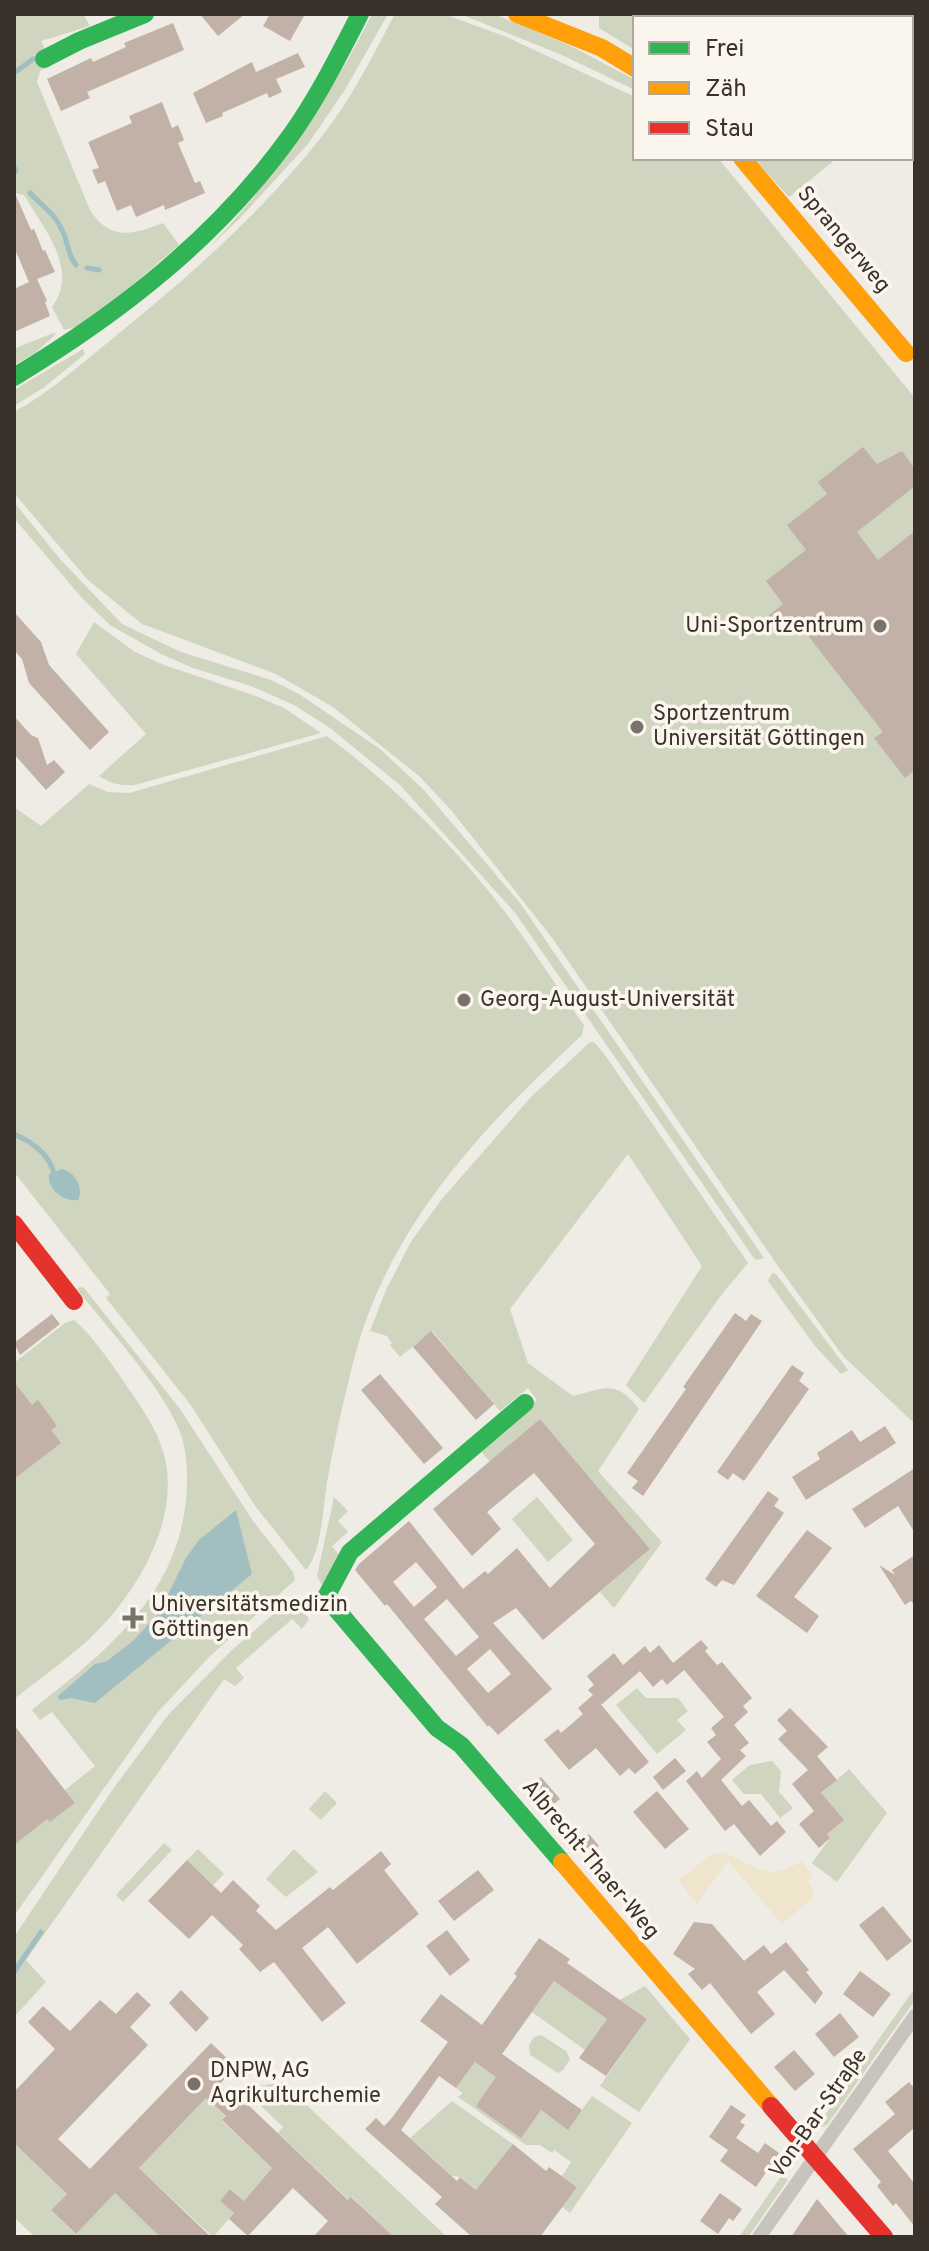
<svg xmlns="http://www.w3.org/2000/svg" width="929" height="2251" viewBox="0 0 929 2251" font-family="Overpass,sans-serif">
<style>
.green{fill:#cfd5bf}
.sand{fill:#eee5cc}
.water{fill:#a1bec1}
.lines{fill:none;stroke-linecap:round;stroke-linejoin:round}
.stream{stroke:#a1bec1;stroke-width:5}
.building{fill:#c2b1a7;fill-rule:evenodd}
.street{stroke:#c9c3bd;stroke-width:14}
.fast{stroke:#30b455;stroke-width:18}
.slow{stroke:#ff9f0a;stroke-width:18}
.jam{stroke:#e5322d;stroke-width:18}
.poi-dot{fill:#79726c;stroke:#fbf6ed;stroke-width:3}
.labels{text-anchor:middle;dominant-baseline:central;stroke-width:7;stroke-linejoin:round;paint-order:stroke}
.street-label{font-size:22px;fill:#3a312b;stroke:#fbf6ed}
.poi-label{font-size:22px;fill:#3a312b;stroke:#fbf6ed;text-anchor:start}
</style>
<rect width="100%" height="100%" fill="#efebe5"/>
<g class="green">
<path d="M14,14H83L90,26L41,41L52,65L40,71L37,82L90,210C110,241 132,235 163,223L179,245L87,324L64,330L52,307C80,269 43,228 24,195L14,193Z"/>
<path d="M372,14H388L346,88L308,144L241,217L210,247C276,176 329,100 372,14Z"/>
<path d="M395,14H444L504,36L635,97V158H718L915,398V1424L843,1356L778,1266L553,939L451,810L419,776L333,707L276,674L142,624L88,580L14,493V412C51,392 84,361 117,335C191,275 264,210 323,135C352,98 373,55 395,14Z"/>
<polygon points="460,14 494,14 573,47 635,80 635,90 562,55"/>
<polygon points="599,14 915,14 915,94 911,97 911,18 635,18 635,50 599,28"/>
<polygon points="753,158 837,158 789,197"/>
<polygon points="53,333 56,334 35,353 14,365 14,344 16,348"/>
<polygon points="83,349 85,354 43,388 14,406 14,390"/>
<polygon points="14,502 60,559 122,624 181,652 271,680 299,694 380,749 423,789 520,903 764,1258 756,1260 753,1257 516,914 400,785 330,728 294,705 251,686 193,668 161,654 110,625 82,598 14,518"/>
<path d="M94,622L135,652L164,665L256,696L284,708L321,733L135,785C120,786 112,784 99,776L146,734L76,654Z"/>
<path d="M327,736C397,788 462,853 514,924C538,957 560,992 584,1025L582,1035C482,1128 387,1227 353,1363C343,1402 334,1443 327,1482C323,1507 322,1551 306,1570L256,1507L190,1404L106,1298L110,1294L14,1172V807L41,826L89,784L108,792L129,793Z"/>
<path d="M590,1042H594L605,1055L748,1263L722,1294L644,1403L626,1385L702,1266L628,1154L510,1309L528,1363L573,1396C605,1388 616,1379 639,1409L598,1471L662,1542L614,1608L600,1592L650,1549L540,1419L490,1462L479,1449L537,1400L528,1388L500,1411L432,1331L400,1357L390,1345L392,1343L387,1336L370,1331L386,1290L412,1240L442,1199L531,1097Z"/>
<polygon points="772,1273 776,1274 848,1370 841,1374 815,1346 768,1281"/>
<path d="M80,1287L84,1288L180,1409L253,1521L293,1572L295,1580L210,1656L157,1713L14,1916V1777L50,1822L75,1803L65,1790L95,1766L52,1712L40,1720L32,1710C104,1653 176,1598 186,1500C188,1477 188,1449 178,1427C157,1381 109,1330 77,1289Z"/>
<path d="M74,1320C94,1337 116,1370 131,1392C141,1407 152,1423 159,1440C189,1511 137,1595 86,1642C63,1662 38,1680 14,1699V1363L65,1323Z"/>
<polygon points="334,1497 348,1511 338,1521 348,1532 332,1546 340,1556 324,1589 317,1576"/>
<polygon points="537,1497 573,1540 548,1562 512,1519"/>
<polygon points="292,1598 309,1619 302,1629 292,1619 236,1668 244,1678 235,1686 224,1679 26,1960 46,1982 14,2017 14,1937 113,1789 168,1715 231,1651"/>
<polygon points="637,1688 646,1698 678,1698 688,1711 677,1720 686,1730 657,1754 616,1705"/>
<polygon points="772,1761 781,1771 779,1792 793,1808 780,1818 761,1794 744,1794 732,1780 750,1765"/>
<polygon points="849,1769 887,1813 837,1882 812,1863 830,1838 827,1834 843,1820 821,1794"/>
<polygon points="325,1791 337,1803 321,1820 309,1809"/>
<polygon points="164,1843 172,1850 123,1902 116,1895"/>
<polygon points="198,1849 224,1874 213,1885 187,1860"/>
<polygon points="294,1849 318,1872 286,1897 266,1879"/>
<polygon points="554,1981 607,2019 585,2050 532,2012"/>
<polygon points="645,1986 690,2039 639,2112 600,2086 647,2019 620,2000"/>
<polygon points="915,1988 915,2000 827,2125 822,2127 818,2125"/>
<polygon points="541,2035 566,2051 570,2059 563,2070 558,2073 530,2055 529,2045 534,2037"/>
<polygon points="475,2062 530,2094 543,2112 568,2129 592,2096 632,2123 570,2213 562,2207 576,2186 562,2176 571,2162 554,2150 552,2153 540,2145 526,2145 458,2097 463,2093 456,2088"/>
<polygon points="282,2082 447,2237 394,2237 352,2197 349,2200 278,2133 283,2127 259,2104 270,2094 261,2086"/>
<polygon points="206,2098 226,2117 222,2121 272,2168 244,2201 231,2189 220,2201 234,2213 213,2237 139,2168"/>
<polygon points="452,2101 513,2144 480,2193 461,2177 452,2176 410,2138"/>
<polygon points="14,2143 67,2194 51,2210 75,2234 115,2193 160,2237 35,2237 14,2217"/>
<polygon points="782,2175 788,2180 748,2237 739,2237"/>
</g>
<path class="sand" d="M723,1852C758,1866 765,1883 802,1861L813,1876L808,1881L814,1891L813,1898L782,1924L728,1861L697,1904L678,1880L713,1854Z"/>
<g class="water">
<path d="M62,1169C75,1172 84,1188 78,1200C63,1202 47,1189 49,1174Z"/>
<polygon points="236,1510 252,1574 95,1703 71,1698 59,1700 58,1696 95,1664 107,1661 133,1641 159,1613 186,1558 199,1540"/>
</g>
<g class="lines">
<g class="stream">
<polyline points="17,71 33,59"/>
<polyline points="14,167 16,171"/>
<path d="M30,193C41,205 54,213 61,228C68,240 67,254 76,265"/>
<polyline points="87,268 99,270"/>
<path d="M14,1134C32,1142 50,1155 54,1174"/>
<polyline points="14,1972 41,1932"/>
</g>
</g>
<g class="building">
<polygon points="200,14 245,14 218,36"/>
<polygon points="270,14 305,14 290,41 263,26"/>
<polygon points="173,23 184,50 87,92 90,98 61,111 47,79 91,58 93,62 126,47 124,43"/>
<polygon points="298,53 305,67 276,79 282,92 269,98 267,93 222,113 223,116 206,123 193,93 252,62 256,72"/>
<polygon points="162,102 172,128 178,125 184,140 178,143 195,183 200,181 205,193 165,210 164,205 136,217 131,205 117,211 105,181 98,184 92,170 99,168 88,142 132,123 129,116"/>
<polygon points="14,191 31,230 34,229 43,251 45,250 55,272 37,279 47,301 45,302 50,316 14,332 14,289 29,282 14,247"/>
<polygon points="863,447 877,464 902,451 915,469 915,486 857,532 878,560 915,531 915,770 905,778 874,738 883,732 792,615 777,627 768,616 783,604 766,581 806,550 787,525 827,494 818,482"/>
<polygon points="14,612 41,642 49,665 109,732 90,750 29,683 22,659 14,650"/>
<polygon points="14,716 31,735 38,738 47,765 54,760 65,772 46,790 14,754"/>
<polygon points="735,1313 746,1321 751,1314 762,1321 643,1496 632,1488 638,1481 627,1473 686,1389 683,1387"/>
<polygon points="52,1314 60,1324 20,1355 14,1343"/>
<polygon points="431,1331 494,1404 476,1420 413,1347"/>
<polygon points="792,1365 804,1373 799,1381 809,1389 744,1481 733,1473 728,1480 717,1472"/>
<polygon points="380,1374 443,1448 424,1464 361,1390"/>
<polygon points="14,1382 32,1405 38,1400 57,1426 51,1430 61,1443 14,1479"/>
<path d="M540,1419L650,1549L543,1640L516,1608L493,1623L552,1689L498,1735L489,1725L488,1727L387,1604L385,1606L355,1570L359,1564L409,1521L463,1589L485,1571L488,1574L517,1548L550,1588L595,1544L534,1473L487,1512L501,1529L472,1556L433,1509ZM416,1562L437,1587L414,1607L393,1582ZM447,1599L479,1637L456,1656L424,1619ZM490,1649L511,1674L488,1693L467,1669Z"/>
<polygon points="885,1426 896,1443 806,1500 792,1477 820,1459 817,1453 852,1430 860,1442"/>
<polygon points="915,1468 915,1533 898,1506 865,1528 852,1509"/>
<polygon points="768,1491 779,1499 774,1506 784,1513 734,1585 722,1580 716,1587 705,1579"/>
<polygon points="807,1530 832,1548 794,1597 819,1616 807,1633 756,1596"/>
<polygon points="915,1555 915,1606 911,1601 905,1605 879,1565 895,1575 892,1570"/>
<polygon points="701,1640 708,1648 705,1651 717,1665 722,1662 752,1698 743,1706 748,1712 734,1725 749,1743 740,1750 746,1756 721,1780 742,1806 749,1800 771,1826 777,1821 786,1832 760,1856 734,1824 725,1831 686,1781 697,1771 702,1778 721,1759 707,1742 716,1735 711,1728 724,1717 684,1670 667,1685 662,1679 653,1687 640,1671 601,1705 598,1701 649,1762 635,1774 629,1768 620,1776 596,1748 569,1770 544,1740 558,1729 561,1733 583,1714 578,1708 593,1695 588,1690 594,1685 587,1676 614,1653 623,1665 645,1646 650,1653 659,1645 673,1663"/>
<polygon points="790,1708 828,1747 817,1756 837,1780 821,1793 844,1820 827,1834 830,1838 819,1848 799,1824 814,1811 792,1784 808,1770 778,1739 787,1731 777,1720"/>
<polygon points="14,1725 75,1803 50,1822 47,1819 14,1845"/>
<polygon points="675,1758 686,1771 663,1790 653,1777"/>
<polygon points="541,1777 560,1799 550,1807 531,1785"/>
<polygon points="657,1791 689,1829 665,1849 633,1812"/>
<polygon points="589,1834 599,1846 588,1854 579,1843"/>
<polygon points="381,1851 391,1864 384,1870 419,1914 357,1964 328,1927 302,1948 346,2003 322,2022 274,1962 260,1972 239,1949 243,1945 212,1915 189,1939 148,1901 187,1860 221,1893 233,1880 260,1906 256,1911 276,1930 330,1887 333,1890"/>
<polygon points="478,1870 494,1890 454,1921 438,1901"/>
<polygon points="883,1906 912,1941 887,1961 859,1925"/>
<polygon points="694,1922 712,1924 744,1961 764,1945 771,1954 786,1942 809,1970 806,1972 823,1993 815,2004 784,1970 757,1992 775,2014 751,2034 710,1983 702,1990 688,1974 695,1969 673,1954"/>
<polygon points="447,1930 470,1960 450,1976 426,1946"/>
<polygon points="539,1938 570,1959 567,1963 647,2019 606,2076 579,2058 607,2019 554,1981 502,2054 582,2110 568,2130 541,2110 521,2138 476,2106 496,2077 475,2062 456,2088 439,2076 401,2130 457,2181 460,2177 476,2190 513,2144 546,2171 549,2167 577,2187 540,2237 472,2237 435,2204 442,2197 365,2129 376,2118 384,2126 391,2119 448,2042 420,2021 441,1994 482,2025 517,1976 514,1974"/>
<polygon points="860,1971 891,1994 873,2017 843,1994"/>
<polygon points="181,1990 209,2018 196,2032 169,2003"/>
<polygon points="137,1992 151,2005 130,2027 148,2045 58,2139 90,2169 211,2043 236,2067 219,2085 239,2103 242,2099 348,2200 351,2197 394,2237 313,2237 328,2221 293,2188 248,2236 229,2219 234,2213 220,2201 230,2189 244,2201 272,2168 222,2120 226,2116 206,2098 139,2168 211,2237 160,2237 115,2193 76,2234 51,2210 67,2194 14,2143 14,2092 55,2049 28,2022 43,2006 70,2031 100,2000 116,2014"/>
<polygon points="840,2013 859,2037 834,2057 815,2034"/>
<polygon points="794,2050 815,2074 795,2091 774,2067"/>
<polygon points="909,2082 915,2089 915,2127 888,2151 915,2184 915,2227 896,2203 893,2206 877,2186 881,2182 853,2149 895,2114 885,2102"/>
<polygon points="731,2105 746,2115 740,2122 745,2125 736,2138 758,2153 765,2143 779,2153 756,2187 720,2161 728,2150 709,2137"/>
<polygon points="720,2193 742,2209 733,2221 729,2218 718,2234 700,2221"/>
<polygon points="817,2199 849,2237 791,2237"/>
</g>
<g class="lines">
<polyline class="street" points="759,2237 915,2016"/>
<g class="fast">
<polyline points="44,59 79,41 145,14"/>
<path d="M14,377C120,313 218,237 291,135C318,97 339,55 360,14"/>
<polyline points="525,1403 350,1552 326,1597 437,1728 461,1745 562,1862"/>
</g>
<g class="slow">
<polyline points="517,14 602,48 635,68"/>
<polyline points="742,158 906,353"/>
<polyline points="562,1862 771,2106"/>
</g>
<g class="jam">
<polyline points="14,1224 74,1301"/>
<polyline points="771,2106 884,2237"/>
</g>
</g>
<g class="poi-dot">
<circle cx="880" cy="626" r="8"/>
<circle cx="637" cy="727" r="8"/>
<circle cx="464" cy="1000" r="8"/>
<path d="M129 1606h8v8h8v8h-8v8h-8v-8h-8v-8h8z"/>
<circle cx="194" cy="2084" r="8"/>
</g>
<g class="labels">
<g class="street-label">
<text transform="translate(843 240) rotate(50)">Sprangerweg</text>
<text transform="translate(590 1860) rotate(50)">Albrecht-Thaer-Weg</text>
<text transform="translate(819 2114) rotate(-55)">Von-Bar-Straße</text>
</g>
<g class="poi-label">
<text x="864" y="626" text-anchor="end">Uni-Sportzentrum</text>
<text x="653" y="714">Sportzentrum<tspan x="653" dy="25">Universität Göttingen</tspan></text>
<text x="480" y="1000">Georg-August-Universität</text>
<text x="151" y="1605">Universitätsmedizin<tspan x="151" dy="25">Göttingen</tspan></text>
<text x="210" y="2071">DNPW, AG<tspan x="210" dy="25">Agrikulturchemie</tspan></text>
</g>
</g>
<rect width="929" height="2251" fill="none" stroke="#3a312b" stroke-width="32"/>
<rect x="633" y="16" width="280" height="144" fill="#fbf6ed" stroke="#aea79f" stroke-width="2"/>
<rect x="649" y="42" width="40" height="12" fill="#30b455" stroke="#aea79f" stroke-width="2"/>
<text x="705" y="56" font-size="24" fill="#3a312b">Frei</text>
<rect x="649" y="82" width="40" height="12" fill="#ff9f0a" stroke="#aea79f" stroke-width="2"/>
<text x="705" y="96" font-size="24" fill="#3a312b">Zäh</text>
<rect x="649" y="122" width="40" height="12" fill="#e5322d" stroke="#aea79f" stroke-width="2"/>
<text x="705" y="136" font-size="24" fill="#3a312b">Stau</text>
</svg>
